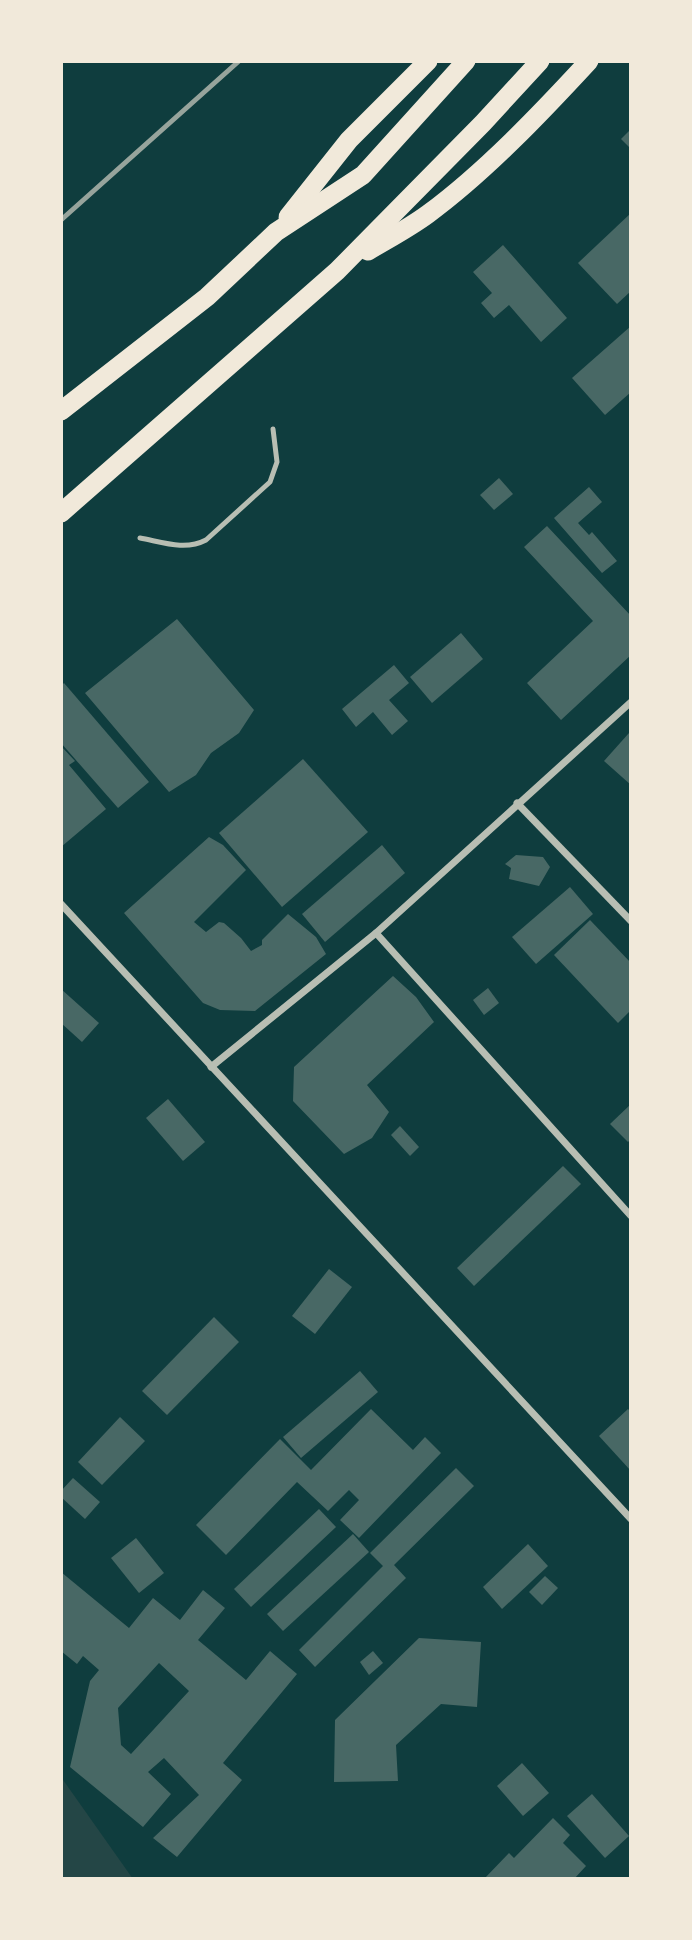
<svg xmlns="http://www.w3.org/2000/svg" width="692" height="1940" viewBox="0 0 692 1940" font-family="'Exo 2',sans-serif">
<style>
.green{fill:#244646}
.building{fill:#486865;fill-rule:evenodd}
.lines{fill:none;stroke-linecap:round;stroke-linejoin:round}
.service{stroke:#b8beb3;stroke-width:5}
.minor{stroke:#b8beb3;stroke-width:7}
.trunk{stroke:#f1e9da;stroke-width:19}
.rail{stroke:#97a49c;stroke-width:5}
</style>
<rect width="100%" height="100%" fill="#0f3d3e"/>
<polygon class="green" points="61,1777 133,1879 61,1879"/>
<g class="building">
<polygon points="631,129 631,149 621,139"/>
<polygon points="631,213 631,291 617,304 578,263"/>
<polygon points="503,245 567,318 541,342 509,305 494,318 481,303 492,293 473,272"/>
<polygon points="631,326 631,392 605,415 572,378"/>
<polygon points="499,478 513,494 494,510 480,495"/>
<polygon points="589,487 602,502 578,523 589,535 592,532 617,561 602,573 554,518"/>
<polygon points="547,526 631,616 631,655 561,720 527,683 593,621 524,547"/>
<polygon points="177,619 254,710 239,733 211,753 196,775 169,792 85,693"/>
<polygon points="461,633 483,659 432,703 410,677"/>
<polygon points="394,665 409,683 389,700 408,721 392,735 373,712 356,727 342,709"/>
<polygon points="64,683 149,782 118,808 61,743 61,686"/>
<polygon points="629,733 631,734 631,785 604,761"/>
<polygon points="61,746 75,761 69,765 106,809 61,847"/>
<polygon points="303,759 368,832 282,907 219,833"/>
<polygon points="209,837 223,845 246,870 194,922 206,932 219,922 224,923 241,938 251,951 262,945 262,940 288,914 316,937 326,954 255,1011 220,1010 203,1003 124,913"/>
<polygon points="382,845 405,873 325,942 302,914"/>
<polygon points="516,855 543,857 550,867 539,886 509,879 511,868 505,864"/>
<polygon points="570,887 593,914 536,964 512,937"/>
<polygon points="590,920 631,963 631,1010 618,1023 554,955"/>
<polygon points="393,976 416,997 434,1022 367,1085 389,1112 372,1138 344,1154 293,1101 294,1067"/>
<polygon points="488,988 499,1003 484,1015 473,1000"/>
<polygon points="61,989 99,1023 82,1042 61,1023"/>
<polygon points="168,1099 205,1142 183,1161 146,1118"/>
<polygon points="631,1104 631,1139 628,1142 610,1124"/>
<polygon points="400,1126 419,1147 410,1156 391,1135"/>
<polygon points="563,1166 581,1184 474,1286 457,1268"/>
<polygon points="329,1269 352,1287 315,1334 292,1316"/>
<polygon points="214,1317 239,1342 167,1415 142,1391"/>
<polygon points="360,1371 378,1392 301,1458 283,1437"/>
<polygon points="371,1409 413,1450 425,1437 441,1453 359,1538 340,1520 359,1500 349,1490 328,1511 297,1482 226,1555 196,1525 280,1439 311,1470"/>
<polygon points="628,1409 631,1412 631,1471 599,1436"/>
<polygon points="120,1417 145,1441 102,1485 78,1462"/>
<polygon points="456,1468 474,1486 394,1565 406,1578 315,1667 299,1650 383,1566 370,1553"/>
<polygon points="73,1478 100,1502 85,1519 61,1497 61,1491"/>
<polygon points="319,1509 336,1527 251,1607 234,1589"/>
<polygon points="353,1534 369,1552 283,1631 267,1614"/>
<polygon points="136,1538 164,1573 139,1593 111,1558"/>
<polygon points="528,1544 548,1566 502,1609 483,1587"/>
<path d="M61,1572L129,1628L153,1598L180,1620L203,1590L225,1608L198,1640L246,1680L270,1651L297,1674L223,1763L242,1780L177,1857L153,1838L199,1795L164,1758L148,1772L171,1794L143,1827L70,1767L90,1681L99,1670L83,1656L77,1664L61,1651ZM159,1663L189,1691L131,1754L121,1745L118,1708Z"/>
<polygon points="545,1576 558,1588 542,1605 529,1592"/>
<polygon points="419,1638 481,1642 477,1707 441,1704 396,1745 398,1781 334,1782 335,1720"/>
<polygon points="373,1651 383,1663 369,1675 360,1662"/>
<polygon points="522,1763 549,1793 523,1816 497,1786"/>
<polygon points="592,1794 629,1836 605,1858 567,1816"/>
<polygon points="553,1818 570,1835 563,1843 586,1866 574,1879 484,1879 509,1853 514,1858"/>
</g>
<g class="lines">
<path class="service" d="M140,538C162,542 185,551 206,540L270,482L277,462L273,429"/>
<g class="minor">
<polyline points="517,803 631,921"/>
<polyline points="61,904 631,1519"/>
<polyline points="376,933 631,1216"/>
<polyline points="211,1067 376,933 631,702"/>
</g>
<g class="trunk">
<polyline points="288,217 349,140 428,61"/>
<path d="M368,251C388,239 409,228 428,214C485,172 541,113 589,61"/>
<polyline points="61,411 207,297 276,232 363,175 466,61"/>
<polyline points="61,513 337,271 483,123 540,61"/>
</g>
<polyline class="rail" points="61,220 239,61"/>
</g>
<rect width="692" height="1940" fill="none" stroke="#f1e9da" stroke-width="126"/>
</svg>
